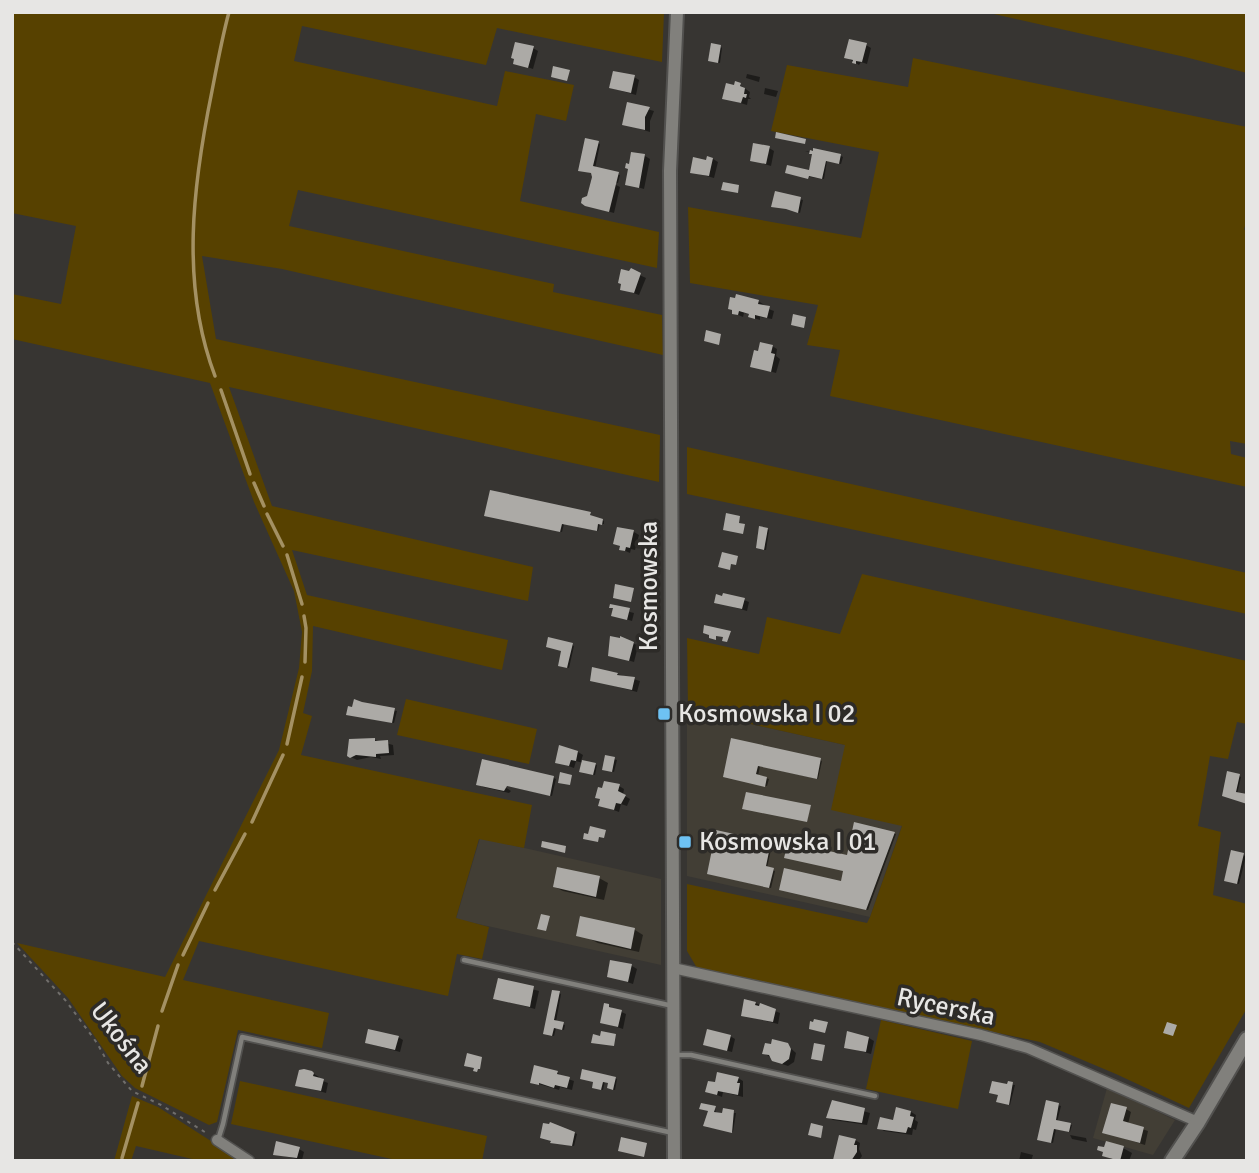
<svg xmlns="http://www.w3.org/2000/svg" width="1259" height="1173" viewBox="0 0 1259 1173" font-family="Signika,sans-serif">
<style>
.built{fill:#423e35}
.green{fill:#574100}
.shadow{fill:#0007}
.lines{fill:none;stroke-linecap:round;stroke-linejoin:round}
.stream{stroke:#a49163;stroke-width:3.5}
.building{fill:#acaaa6}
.service-casing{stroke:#52514f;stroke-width:8}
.minor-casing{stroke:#52514f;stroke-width:13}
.tertiary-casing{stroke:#52514f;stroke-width:16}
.secondary-casing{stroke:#52514f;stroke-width:18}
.path{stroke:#706e6b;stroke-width:2;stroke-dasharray:3.5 5;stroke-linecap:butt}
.service{stroke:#81807c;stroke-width:4.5}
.minor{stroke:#81807c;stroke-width:10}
.tertiary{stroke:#81807c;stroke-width:12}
.secondary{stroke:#81807c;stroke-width:14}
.poi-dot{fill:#6ec2f3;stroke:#2d2b28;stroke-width:2.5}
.labels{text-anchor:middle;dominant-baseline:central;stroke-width:7;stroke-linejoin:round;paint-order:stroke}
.street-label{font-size:26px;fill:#e7e6e4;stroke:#2d2b28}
.poi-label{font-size:26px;fill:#e7e6e4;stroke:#2d2b28;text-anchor:start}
</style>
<rect width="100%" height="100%" fill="#373532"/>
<g class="built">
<polygon points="696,712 845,745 902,825 870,917 687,876 687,719"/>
<polygon points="480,838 661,879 661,965 456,919"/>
<polygon points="1107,1088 1175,1120 1153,1155 1093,1138"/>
</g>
<g class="green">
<polygon points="12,12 664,12 662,62 497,28 486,65 302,26 294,61 497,106 505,71 574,85 566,121 536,114 520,201 659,232 657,268 298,190 289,226 554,284 553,292 662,315 663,355 282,269 202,256 216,339 660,435 659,482 229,387 272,506 533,567 528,601 292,550 307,595 508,640 502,670 313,626 312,671 303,713 312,716 301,755 532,805 524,848 479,839 456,918 489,927 482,959 457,954 448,996 199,941 183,980 329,1013 322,1048 238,1030 217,1122 209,1125 135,1088 122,1076 68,998 17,943 165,977 279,750 299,668 302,632 294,591 254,502 210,383 12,339 12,294 61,304 76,226 12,213"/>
<polygon points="985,12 1247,12 1247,73 1185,57"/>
<polygon points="913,58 1247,127 1247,221 1244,229 1247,233 1247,444 1230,441 1231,454 1247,458 1247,487 830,396 840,350 807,345 818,305 690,283 688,207 861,238 879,152 771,131 787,65 908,87"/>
<polygon points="687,447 1247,573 1247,614 687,494"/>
<polygon points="862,574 1247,661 1247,724 1237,722 1228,759 1210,756 1198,826 1221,832 1213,895 1247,904 1247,1008 1189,1108 1116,1074 1040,1042 697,968 687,951 687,884 867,923 870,917 902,826 831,810 845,745 688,710 687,638 759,654 767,617 840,634"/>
<polygon points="406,699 537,729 529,764 397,735"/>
<polygon points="881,1020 972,1041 958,1109 866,1089"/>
<polygon points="240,1081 487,1136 482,1161 401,1161 231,1124"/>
<polygon points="132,1096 158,1107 242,1161 201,1161 136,1146 131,1161 114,1161"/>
</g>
<g class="shadow">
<polygon points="866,45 871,48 867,64 861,62 859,65 846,57"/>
<polygon points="721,47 722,48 720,63 712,61"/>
<polygon points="533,48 538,51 533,69 515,63"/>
<polygon points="747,74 760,77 759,82 746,78"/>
<polygon points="634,77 639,80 636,95 611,88"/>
<polygon points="740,85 750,92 749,97 751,99 748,99 747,105 724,98"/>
<polygon points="765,88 778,91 776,97 764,94"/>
<polygon points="628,104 654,111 650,121 650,132 624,124"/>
<polygon points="598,143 600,144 595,169 620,175 618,183 610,182 620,187 614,213 585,205 593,173 582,171"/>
<polygon points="769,148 774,151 771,166 752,160"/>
<polygon points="805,151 841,156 843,157 841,164 827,161 824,179 789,174 810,172 814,154"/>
<polygon points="645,156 650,159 644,189 627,184 630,166"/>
<polygon points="713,159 718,162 714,178 692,172"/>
<polygon points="776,193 803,200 800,213 790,209"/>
<polygon points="631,271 646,278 639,295 622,289"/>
<polygon points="758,301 763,304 763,307 774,311 772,319 760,317 760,320 750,317 751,314 744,313 743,317 734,313"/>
<polygon points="772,346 777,349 776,356 780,359 776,373 752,366"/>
<polygon points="590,514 591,517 604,521 604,524 600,524 598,531 564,524 562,532 488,516"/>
<polygon points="767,529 769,530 766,550 759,549"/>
<polygon points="634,532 639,535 635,550 631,549 630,553 621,549 621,547 615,543"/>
<polygon points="744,600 749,602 747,611 716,602"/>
<polygon points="610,607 634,613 632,621 613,615 615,609"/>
<polygon points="633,643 638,646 634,662 610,655"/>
<polygon points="572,645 574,646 569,668 561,666"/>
<polygon points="617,674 640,681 637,692 592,680"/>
<polygon points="363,704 397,711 394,723 350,715"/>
<polygon points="375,740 393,745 394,755 380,756 381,759 371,757 357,760 351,757"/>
<polygon points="733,740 820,760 822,761 818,779 760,766 758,776 769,779 767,786 726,777"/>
<polygon points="578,752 583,755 581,761 597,765 595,775 583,773 583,763 576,761 574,768 557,762"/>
<polygon points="606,757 617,760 614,772 606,770"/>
<polygon points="483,761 554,778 556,779 552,796 502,785 511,791 509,793 483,787 478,784"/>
<polygon points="1239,776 1241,777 1237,794 1226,797"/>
<polygon points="619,786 624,789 623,795 630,799 627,806 621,804 619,812 600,805"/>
<polygon points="856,824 896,834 868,910 783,890 842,883"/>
<polygon points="771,844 772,845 767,868 775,871 771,888 710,874"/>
<polygon points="1232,852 1246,856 1239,884 1227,881"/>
<polygon points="599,878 608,883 604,900 563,891 555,887"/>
<polygon points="581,919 635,930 643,935 639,952 598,943 590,939"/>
<polygon points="632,966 637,969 633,984 609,976"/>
<polygon points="499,980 539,991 535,1009 495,998"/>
<polygon points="559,993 561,994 556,1022 565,1025 564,1030 556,1028 554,1036 547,1035"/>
<polygon points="755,1003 780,1013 778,1024 743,1015"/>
<polygon points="608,1006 626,1014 623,1029 602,1022"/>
<polygon points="730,1036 735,1039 732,1052 705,1045"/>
<polygon points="398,1037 403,1040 400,1052 367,1043"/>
<polygon points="869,1038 874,1041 871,1054 846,1047"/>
<polygon points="787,1045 796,1053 794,1062 788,1066 779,1063 764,1053"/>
<polygon points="311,1072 319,1077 318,1079 328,1083 326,1093 297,1085"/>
<polygon points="557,1072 562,1077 574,1081 572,1090 560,1087 559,1090 532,1082"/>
<polygon points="615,1078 617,1079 615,1090 611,1089 610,1083 605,1081 603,1090 596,1088 595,1082"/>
<polygon points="738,1078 743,1081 743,1097 723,1092 722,1097 707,1091 717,1084"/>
<polygon points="993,1083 1015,1085 1010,1105 1000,1102 1000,1095"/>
<polygon points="833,1102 870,1113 867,1125 833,1120 828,1117"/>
<polygon points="1047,1102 1061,1106 1057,1122 1072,1125 1070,1132 1056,1129 1053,1143 1041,1140"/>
<polygon points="715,1108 716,1114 736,1113 733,1132 707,1127"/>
<polygon points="1126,1109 1131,1112 1128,1124 1148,1131 1145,1145 1104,1132"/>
<polygon points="911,1112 916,1115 915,1120 918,1122 916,1130 913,1129 912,1135 884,1131 879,1128"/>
<polygon points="555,1125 577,1134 574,1146 554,1143"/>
<polygon points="1070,1135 1086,1138 1087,1142 1072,1139"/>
<polygon points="855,1140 860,1143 859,1149 862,1156 859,1160 835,1159"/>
<polygon points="1123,1148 1132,1153 1129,1161 1115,1161 1104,1155"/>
<polygon points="299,1149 304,1152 302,1160 275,1154"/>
<polygon points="1021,1152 1033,1155 1031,1161 1019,1161"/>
</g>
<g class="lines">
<g class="stream">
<path d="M215,376C180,284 193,184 212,91C217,65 222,38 229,12"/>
<polyline points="221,390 250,474"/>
<polyline points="254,483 264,506"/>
<polyline points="267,514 283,546"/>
<polyline points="287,555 302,604"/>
<polyline points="304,616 306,628 305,662"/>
<polyline points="287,744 302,677"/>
<polyline points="252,822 283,755"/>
<polyline points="215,890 245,834"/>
<polyline points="183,955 208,903"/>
<polyline points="162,1011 178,965"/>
<polyline points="142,1086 158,1026"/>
<polyline points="122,1158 138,1103"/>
</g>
</g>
<g class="building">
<polygon points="849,39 867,43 862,62 856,61 856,64 852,63 853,60 844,58"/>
<polygon points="515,42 534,46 528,68 513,64 514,59 511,58"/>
<polygon points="711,43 721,45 718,63 708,61"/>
<polygon points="553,66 570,70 567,81 551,77"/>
<polygon points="613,71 635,75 631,93 609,88"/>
<polygon points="735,81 741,83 740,86 745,88 744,94 747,94 746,98 743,97 741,103 722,99 726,83 734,85"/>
<polygon points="627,102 650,107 645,117 645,130 622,125"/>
<polygon points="776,132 806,139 805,144 775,138"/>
<polygon points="585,138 599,141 593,166 619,172 609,212 585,206 581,203 582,198 587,196 592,177 591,173 578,171"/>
<polygon points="753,143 770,146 766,164 750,161"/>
<polygon points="813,148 841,154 839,164 826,161 822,179 809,176 808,179 785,173 787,165 809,170 812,154 809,154 810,150 813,151"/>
<polygon points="631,152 645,154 639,188 625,185 628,169 625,168 626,163 629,164"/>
<polygon points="707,156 713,158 709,176 690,173 693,157 706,160"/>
<polygon points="723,182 739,185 738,193 721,190"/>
<polygon points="775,191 801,197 798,213 786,209 771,207"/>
<polygon points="631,268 641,273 634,293 620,290 621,284 618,283 621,269 629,271"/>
<polygon points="736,294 759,300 758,304 770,306 767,318 755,315 755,319 748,317 749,314 739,311 738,315 732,314 732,310 728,309 730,297 735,298"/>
<polygon points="793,314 806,317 804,328 791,325"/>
<polygon points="706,330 721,334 719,345 704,341"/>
<polygon points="760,342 773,345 771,353 775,354 771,372 750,367 754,350 758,351"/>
<polygon points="490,490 591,512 590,515 603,519 602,525 598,524 597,531 562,524 560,532 484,516"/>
<polygon points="726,513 740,516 739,523 745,524 743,534 723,530"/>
<polygon points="759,526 768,528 764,550 756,548"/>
<polygon points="617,527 634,530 630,548 626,547 625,551 619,550 620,546 613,544"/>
<polygon points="722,552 738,556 736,565 731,564 730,570 718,567"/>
<polygon points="615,584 634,588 631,602 613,598"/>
<polygon points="723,593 745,598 742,609 714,603 716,594 722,596"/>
<polygon points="610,604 630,608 627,620 611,616 613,608 609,608"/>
<polygon points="704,625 731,631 727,642 722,641 723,637 716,636 716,640 709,638 709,635 703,633"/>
<polygon points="610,636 620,638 620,636 634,642 629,661 608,656"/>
<polygon points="548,637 573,643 567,668 558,666 561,651 546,647"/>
<polygon points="592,667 618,673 617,675 635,677 632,690 590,681"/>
<polygon points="354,699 362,702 395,708 392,723 346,715 348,706 352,707"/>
<polygon points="375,738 375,741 388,740 389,753 376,754 376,757 356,755 350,758 347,756 349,739"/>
<polygon points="731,738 821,758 817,779 758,766 756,774 767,777 765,787 723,777"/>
<polygon points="559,745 578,751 576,761 571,760 569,766 555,763"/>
<polygon points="605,755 615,757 612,772 602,770"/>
<polygon points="482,759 554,776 550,796 507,786 504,791 476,785"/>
<polygon points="582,760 596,763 593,775 579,772"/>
<polygon points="1227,771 1240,774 1236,792 1247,794 1247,804 1222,796"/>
<polygon points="560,772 572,775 570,785 558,783"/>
<polygon points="604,781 620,784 618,791 626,795 621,804 616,803 614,810 598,806 600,799 595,798 598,787 602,788"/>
<polygon points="746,792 811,805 807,822 742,809"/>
<polygon points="854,822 895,832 866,910 779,890 784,868 841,881 843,871 784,858 788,842 847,855"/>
<polygon points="590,826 606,830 604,838 599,837 598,842 583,839 584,833 588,834"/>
<polygon points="716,830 771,842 766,866 774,868 769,888 707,874"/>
<polygon points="542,841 566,846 565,853 541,847"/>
<polygon points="1231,850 1244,853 1237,884 1224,881"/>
<polygon points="557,867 600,876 596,897 553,887"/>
<polygon points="541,914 550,916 546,931 537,929"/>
<polygon points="580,916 635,928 631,949 576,936"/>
<polygon points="610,960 632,964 628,982 607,977"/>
<polygon points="498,978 534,986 530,1007 493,999"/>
<polygon points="552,990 560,991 554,1020 564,1022 562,1030 554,1028 552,1036 543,1034"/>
<polygon points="744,999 756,1002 755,1005 759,1006 760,1003 776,1009 773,1022 741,1016"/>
<polygon points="604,1003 609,1004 609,1007 622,1010 618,1027 600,1023"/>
<polygon points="814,1019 828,1022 825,1033 809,1029 810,1021 813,1022"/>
<polygon points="1167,1022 1177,1025 1173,1036 1163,1033"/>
<polygon points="368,1029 399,1036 395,1050 365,1043"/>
<polygon points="707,1029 731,1035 727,1051 703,1045"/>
<polygon points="601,1031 616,1034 614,1046 591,1043 593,1034 600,1036"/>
<polygon points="847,1031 869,1037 866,1052 844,1048"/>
<polygon points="772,1039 788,1043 791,1049 789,1059 782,1064 772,1061 769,1055 762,1054 765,1043 771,1044"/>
<polygon points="814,1043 825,1045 822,1061 811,1059"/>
<polygon points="467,1053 482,1057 480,1069 478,1069 477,1072 473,1071 474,1068 464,1066"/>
<polygon points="534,1065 558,1071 557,1074 570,1077 567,1088 555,1085 554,1088 539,1083 539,1085 530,1083"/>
<polygon points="304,1069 312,1071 314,1073 313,1076 324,1079 321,1091 295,1086 299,1070"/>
<polygon points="582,1069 616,1077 613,1090 607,1088 608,1083 603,1082 601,1090 592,1088 593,1082 580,1079"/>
<polygon points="717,1072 739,1077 737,1083 740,1083 738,1095 718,1091 717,1095 705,1092 708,1081 715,1082"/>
<polygon points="992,1081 1007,1084 1008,1081 1013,1082 1009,1105 996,1102 998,1095 989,1093"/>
<polygon points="832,1100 865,1108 862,1123 826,1118"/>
<polygon points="1046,1100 1059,1103 1056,1120 1071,1123 1069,1132 1054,1129 1051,1143 1037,1140"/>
<polygon points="701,1103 716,1106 714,1112 722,1113 723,1108 734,1110 732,1133 703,1126 708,1111 699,1109"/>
<polygon points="1111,1103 1127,1107 1123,1121 1144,1127 1140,1143 1102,1133"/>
<polygon points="896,1107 911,1111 910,1116 914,1117 911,1128 908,1127 906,1133 877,1129 880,1117 893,1120"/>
<polygon points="550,1122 575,1132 572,1146 550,1143 551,1141 540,1138 543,1123 549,1124"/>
<polygon points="811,1123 823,1126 821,1138 808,1135"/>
<polygon points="839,1135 856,1139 854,1145 857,1145 857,1152 851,1161 833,1160"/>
<polygon points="621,1137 647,1143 644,1157 618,1151"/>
<polygon points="276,1141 300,1147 297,1158 273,1155"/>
<polygon points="1106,1141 1124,1146 1120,1161 1102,1156 1103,1152 1097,1150 1098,1146 1104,1147"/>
</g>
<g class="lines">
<g class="service-casing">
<g id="service">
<polyline points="464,960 673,1006"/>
<polyline points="675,1055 691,1055 875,1096"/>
<polyline points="218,1140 223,1124 242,1037 673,1133"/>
</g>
</g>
<g class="minor-casing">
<g id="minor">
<polyline points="673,968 981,1035 1028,1048 1198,1122"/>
<polyline points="217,1140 249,1161"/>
</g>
</g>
<g class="tertiary-casing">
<polyline id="tertiary" points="674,1161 670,171 677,12"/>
</g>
<g class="secondary-casing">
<polyline id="secondary" points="1172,1161 1198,1122 1247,1039"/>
</g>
<polyline class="path" points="12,942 66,1001 97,1043 108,1063 132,1091 161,1105 208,1134"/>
<use href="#service" class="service"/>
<use href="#minor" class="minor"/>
<use href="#tertiary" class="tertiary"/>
<use href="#secondary" class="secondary"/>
</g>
<g class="poi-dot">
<rect x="657" y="707" width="14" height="14" rx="3.5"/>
<rect x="678" y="835" width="14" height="14" rx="3.5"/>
</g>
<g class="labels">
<g class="street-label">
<text transform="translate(649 586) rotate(-90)">Kosmowska</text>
<text transform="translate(946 1007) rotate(12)">Rycerska</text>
<text transform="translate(121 1038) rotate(52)">Ukośna</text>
</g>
<g class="poi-label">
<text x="678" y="714">Kosmowska I 02</text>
<text x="699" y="842">Kosmowska I 01</text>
</g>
</g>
<rect width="1259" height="1173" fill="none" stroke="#e7e6e4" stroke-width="28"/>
</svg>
